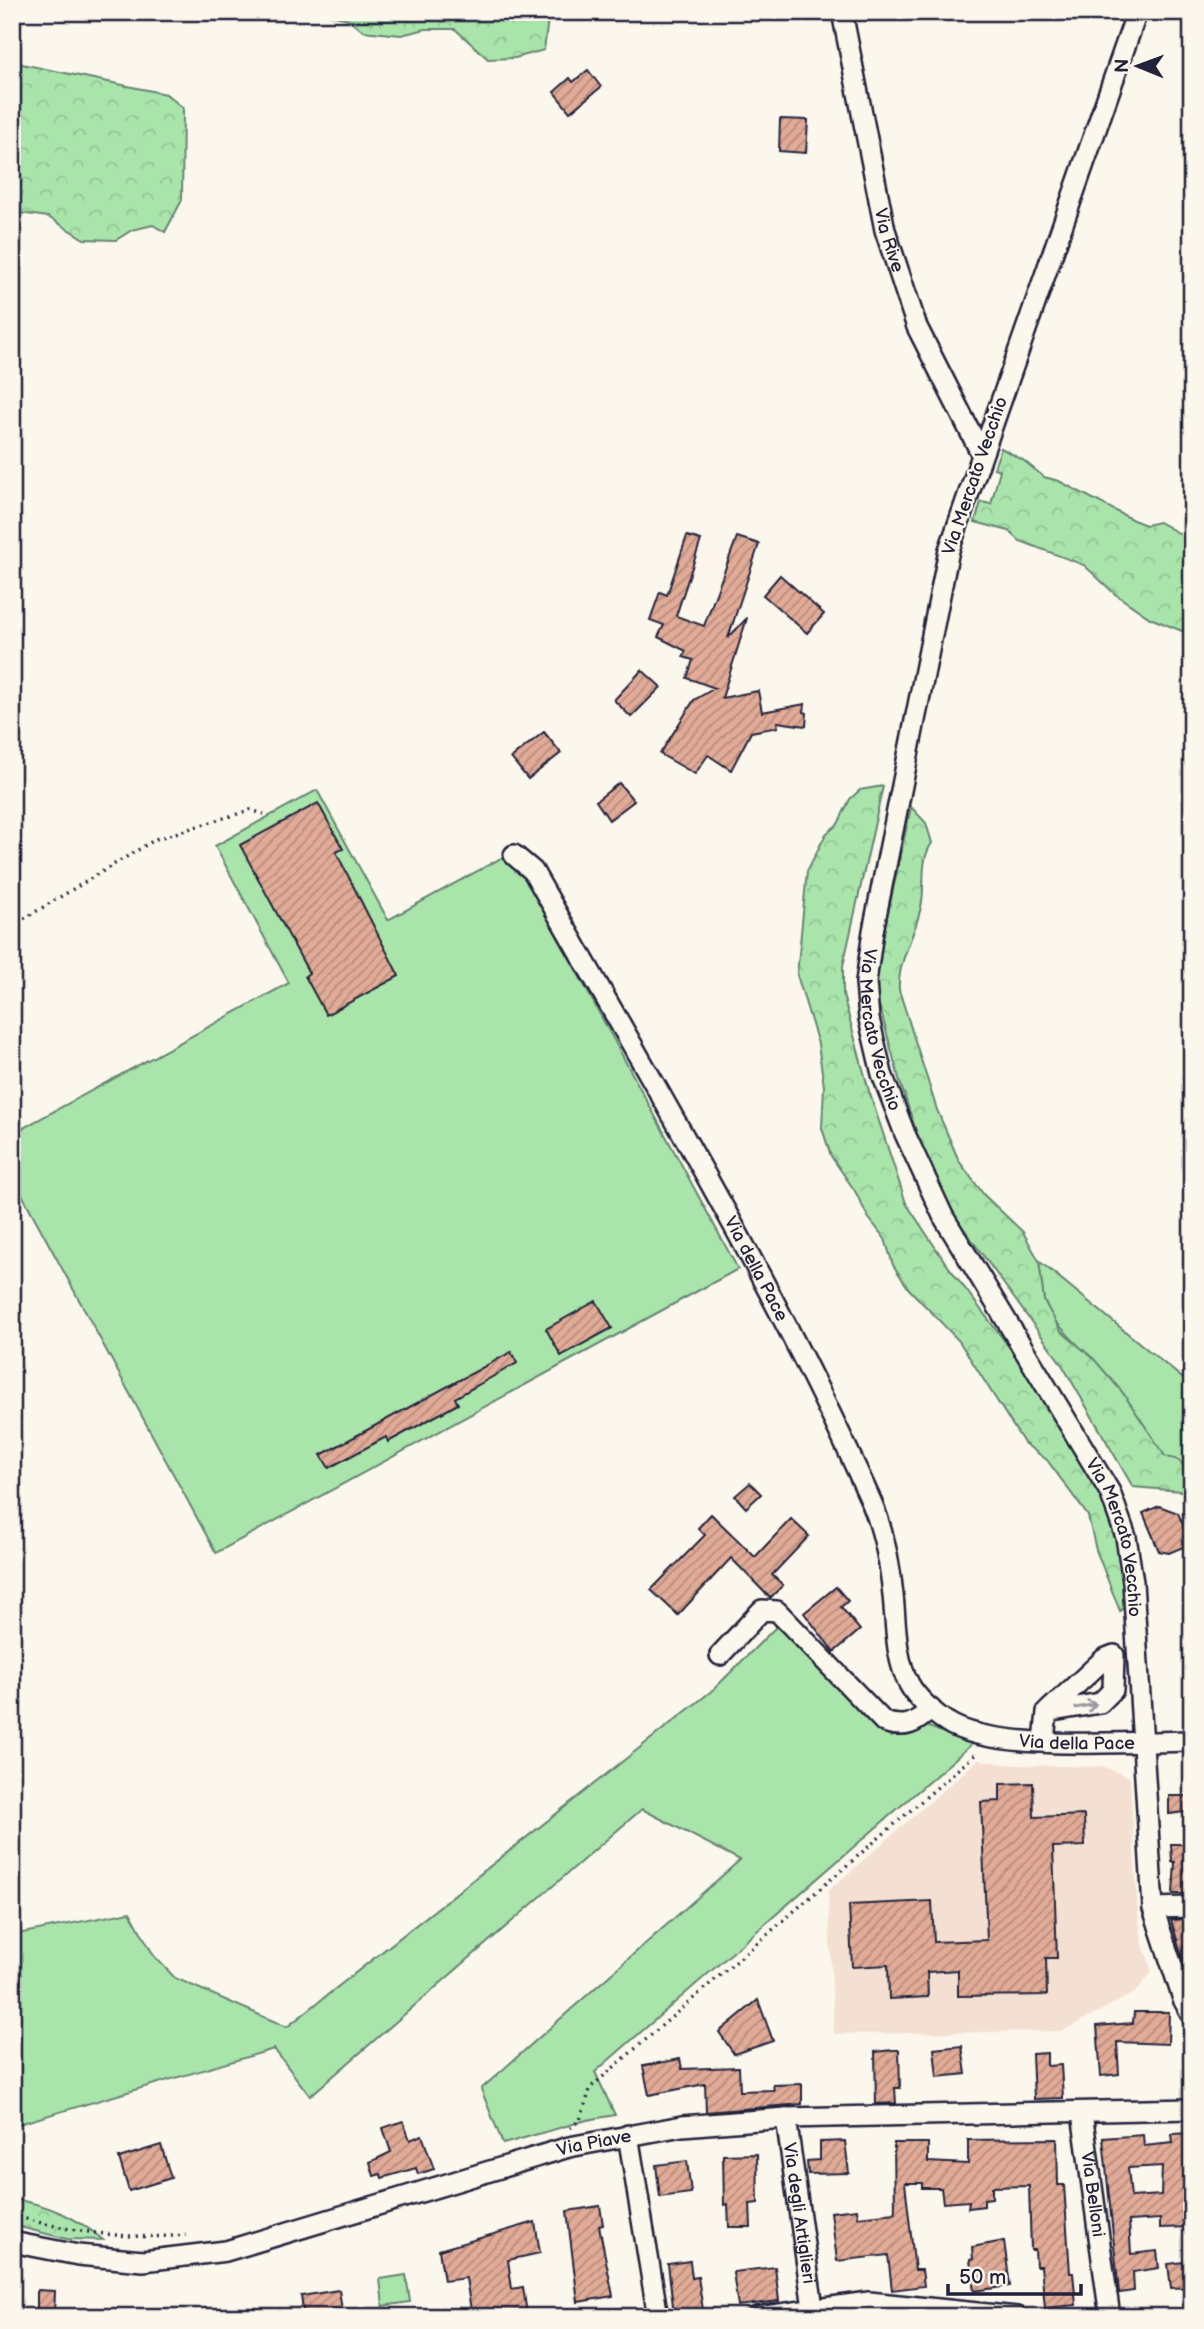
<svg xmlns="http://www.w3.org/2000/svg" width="1204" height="2329" viewBox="0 0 1204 2329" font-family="'Balsamiq Sans',sans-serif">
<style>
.built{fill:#f3e0d2}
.grass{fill:#a9e5ab;stroke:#668473;stroke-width:2}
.forest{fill:url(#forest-crowns);stroke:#668473;stroke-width:2}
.building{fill:url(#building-hatch);stroke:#22223b;stroke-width:2;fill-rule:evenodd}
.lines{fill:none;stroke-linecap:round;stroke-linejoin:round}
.minor-casing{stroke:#22223b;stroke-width:24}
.path{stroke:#22223b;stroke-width:3.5;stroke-dasharray:2 5;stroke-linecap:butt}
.minor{stroke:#fbf7ec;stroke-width:19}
.oneway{stroke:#99979c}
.labels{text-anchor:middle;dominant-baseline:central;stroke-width:5;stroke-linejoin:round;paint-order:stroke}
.street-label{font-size:18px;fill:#22223b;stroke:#fbf7ec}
</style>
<defs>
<pattern id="forest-crowns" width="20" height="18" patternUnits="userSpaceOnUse" patternTransform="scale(1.75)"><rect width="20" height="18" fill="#a9e5ab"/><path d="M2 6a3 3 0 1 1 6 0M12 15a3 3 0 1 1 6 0" fill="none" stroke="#91c494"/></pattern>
<pattern id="building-hatch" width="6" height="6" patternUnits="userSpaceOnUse" patternTransform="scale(1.75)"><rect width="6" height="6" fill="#e1ab97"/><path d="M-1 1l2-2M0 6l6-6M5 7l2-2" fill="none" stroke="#b68b7c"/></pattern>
</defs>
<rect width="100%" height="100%" fill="#fbf7ec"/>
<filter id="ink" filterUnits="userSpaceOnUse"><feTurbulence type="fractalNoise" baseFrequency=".0143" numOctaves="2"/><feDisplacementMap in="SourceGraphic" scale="14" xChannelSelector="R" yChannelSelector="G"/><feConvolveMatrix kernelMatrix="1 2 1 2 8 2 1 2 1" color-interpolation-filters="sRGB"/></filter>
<g filter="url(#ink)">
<polygon class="built" points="978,1760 1015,1765 1104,1767 1130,1777 1138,1913 1142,1941 1152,1972 1136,1992 1062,2031 834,2034 828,1891"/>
<g class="grass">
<polygon points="317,790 388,920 512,852 738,1269 216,1553 12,1176 12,1134 289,983 215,846"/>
<polygon points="1039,1261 1192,1386 1192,1474 1178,1460 1165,1457 1123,1393 1054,1320 1044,1301"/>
<polygon points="781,1622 891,1737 924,1725 972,1744 595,2072 615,2115 587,2120 503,2144 481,2089 740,1860 642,1809 310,2096 274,2049 12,2126 12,1935 130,1912 154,1956 175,1978 287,2027 714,1689"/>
<polygon points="406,2275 410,2302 383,2306 380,2279"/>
</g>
<g class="forest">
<polygon points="288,12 549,12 544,50 515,58 488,59 455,29 426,29 401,35 363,31 348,19 323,13 304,15"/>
<polygon points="12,62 166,94 183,108 182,200 165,232 153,225 132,230 116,240 84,239 48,217 12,212"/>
<polygon points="1001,448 1023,460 1044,477 1059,481 1133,520 1146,525 1159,522 1192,541 1192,635 1150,618 1115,594 1084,565 1020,541 1009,531 975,522 981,502 991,504 1000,470 994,468"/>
<polygon points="883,786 843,966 843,995 869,1091 906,1203 945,1262 1034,1380 1089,1473 1118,1530 1127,1604 1120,1611 1096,1550 1088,1516 1047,1460 1024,1443 959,1341 909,1289 893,1265 885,1239 868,1217 855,1191 831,1156 822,1128 824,1086 818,1044 797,975 807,871 826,834 838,824 850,799 860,790"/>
<path d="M911,807L926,823L932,843C920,860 925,881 922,901C918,932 897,959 899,990L937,1110L959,1161L984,1195L1023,1232L1039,1261L1044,1301L1061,1331L1094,1359L1123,1393L1165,1456L1178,1460L1192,1474V1492L1133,1487L1061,1363L935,1189L900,1082L875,990L876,968Z"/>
<path d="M12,2199C47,2204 77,2217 103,2240L67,2239L12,2225Z"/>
</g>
<g class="building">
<polygon points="588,70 601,87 570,112 554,92 570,78 573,82"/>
<polygon points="780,119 808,120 806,153 779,151"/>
<polygon points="687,536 701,540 676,616 704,626 737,537 759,544 728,638 747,618 722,698 758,691 762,712 805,704 804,712 807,713 806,726 777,722 778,727 751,732 731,770 708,755 695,774 660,754 694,700 715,688 687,678 693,660 683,657 686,651 658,637 664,625 650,620 660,592 667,595"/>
<polygon points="780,575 824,614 807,633 763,595"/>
<polygon points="642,670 661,687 631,717 614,700"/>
<polygon points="544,732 561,753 528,779 511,758"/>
<polygon points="619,783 634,801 609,820 596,801"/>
<polygon points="318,803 343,849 336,852 399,976 326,1015 305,976 309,973 240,845"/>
<polygon points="596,1301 612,1328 561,1356 546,1329"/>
<polygon points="511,1352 517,1363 455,1398 458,1404 388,1442 386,1437 329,1468 321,1455"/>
<polygon points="750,1483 761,1494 746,1508 735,1496"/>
<polygon points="1159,1506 1178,1513 1189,1539 1183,1547 1169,1553 1159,1551 1143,1513"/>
<polygon points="711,1514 755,1557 791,1519 809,1536 772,1575 783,1585 770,1598 731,1558 678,1615 651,1590 705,1535 698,1528"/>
<polygon points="836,1587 848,1601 841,1607 860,1630 834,1652 804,1613"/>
<polygon points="1033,1783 1034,1817 1084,1815 1085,1846 1053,1847 1057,1958 1046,1958 1047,1995 958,1996 958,1970 927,1972 928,1997 889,1999 888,1965 852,1967 849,1905 932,1901 934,1942 987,1940 981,1802 1000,1801 1000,1784"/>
<polygon points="1169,1796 1192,1796 1192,1811 1169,1814"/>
<polygon points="1171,1844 1192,1844 1192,1894 1173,1894 1175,1862 1172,1862"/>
<polygon points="1187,1919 1192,1937 1189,1979 1171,1920"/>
<polygon points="758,2000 773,2041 734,2054 719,2032"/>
<polygon points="1134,2012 1169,2012 1168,2044 1117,2042 1119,2074 1101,2076 1097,2026 1133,2023"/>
<polygon points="962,2046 966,2074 937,2077 934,2049"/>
<polygon points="893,2050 899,2050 900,2088 895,2088 896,2103 876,2104 875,2052"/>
<polygon points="1047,2053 1047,2066 1061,2065 1063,2098 1034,2099 1032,2054"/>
<polygon points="680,2059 682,2069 739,2067 740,2091 774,2090 773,2085 802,2084 802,2104 706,2112 705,2084 649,2095 643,2066"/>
<polygon points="403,2121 410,2140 422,2135 434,2169 418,2174 416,2168 382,2178 381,2174 374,2176 370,2162 391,2152 383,2128"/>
<path d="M1192,2133V2227L1160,2228V2219L1129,2221L1131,2254L1157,2251L1159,2268L1133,2272L1134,2291L1119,2293L1103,2138L1143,2135L1144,2146L1173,2143L1172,2134ZM1162,2166L1161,2195L1131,2197L1128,2168Z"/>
<polygon points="1057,2139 1058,2185 1064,2185 1070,2273 1073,2273 1076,2305 1045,2308 1041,2266 1036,2266 1035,2250 1031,2250 1029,2186 992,2187 992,2198 984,2199 984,2206 968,2208 969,2201 943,2203 941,2188 922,2188 922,2183 905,2183 915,2270 922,2270 924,2286 892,2290 888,2255 837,2261 831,2212 857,2209 858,2217 895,2213 894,2143 928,2143 928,2162 968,2164 968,2140"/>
<polygon points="845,2141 849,2173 808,2174 807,2161 820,2160 820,2142"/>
<polygon points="161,2145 171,2178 129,2191 119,2158"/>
<polygon points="757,2154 758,2203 750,2204 751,2227 729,2227 728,2204 724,2205 723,2155"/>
<polygon points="687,2161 691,2193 660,2197 656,2165"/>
<polygon points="600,2206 603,2225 599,2226 613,2296 578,2302 567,2211"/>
<polygon points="535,2222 540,2253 508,2260 512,2289 523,2287 527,2314 472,2317 466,2278 444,2281 439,2250"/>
<polygon points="1004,2241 1010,2286 974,2291 970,2260 973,2259 972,2247"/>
<polygon points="690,2261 692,2278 698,2277 703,2310 674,2314 668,2264"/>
<polygon points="1192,2261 1192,2287 1171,2288 1168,2264"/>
<polygon points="775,2267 779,2301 738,2306 733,2272"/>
<polygon points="37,2290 55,2291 54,2317 37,2317"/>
<polygon points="339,2290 343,2317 304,2317 301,2296"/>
</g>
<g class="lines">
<g class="minor-casing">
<g id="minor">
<path id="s1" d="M842,12L885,230L917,327L981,453"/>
<path id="s2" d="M1137,12L949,550L873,931L866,982L869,1019L882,1074L905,1134L943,1216L1110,1492L1126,1537L1133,1582L1153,1908L1183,1999L1192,2016"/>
<path id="s3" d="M514,855L533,871C650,1078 774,1283 871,1501C883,1529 890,1564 893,1595C896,1623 895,1658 909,1684C916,1697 934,1714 947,1722C992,1752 1134,1742 1192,1741"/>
<path d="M720,1655L762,1610L777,1611L884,1722C905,1729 915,1724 931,1709"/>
<polyline points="1044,1741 1047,1712 1100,1703 1113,1690 1114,1655 1104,1659 1047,1712"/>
<polyline points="1153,1908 1192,1907"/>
<path id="s4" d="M1082,2113L1110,2317"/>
<path id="s5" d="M786,2118L813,2308"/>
<polyline points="628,2135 658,2317"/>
<path id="s6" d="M12,2242L78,2255L143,2261L226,2251L569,2147L682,2126L786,2118L1192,2109"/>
<polyline points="758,2317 869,2302 1017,2317"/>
</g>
</g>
<g class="path">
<polyline points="12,926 156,839 250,810 264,814"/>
<polyline points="570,2128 580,2120 591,2087 978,1752"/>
<path d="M12,2215C69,2232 128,2240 186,2235"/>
</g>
<use href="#minor" class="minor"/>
</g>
<defs><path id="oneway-shaft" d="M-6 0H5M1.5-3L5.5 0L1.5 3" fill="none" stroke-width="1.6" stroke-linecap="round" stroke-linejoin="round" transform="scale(1.75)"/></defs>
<use class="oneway" href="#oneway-shaft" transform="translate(1086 1706) rotate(-10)"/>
</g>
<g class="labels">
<g class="street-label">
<text stroke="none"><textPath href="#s1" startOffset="233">Via Rive</textPath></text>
<text transform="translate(975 476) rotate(-71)">Via Mercato Vecchio</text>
<text stroke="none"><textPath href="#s2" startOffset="1059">Via Mercato Vecchio</textPath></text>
<text stroke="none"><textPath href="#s3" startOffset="481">Via della Pace</textPath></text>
<text stroke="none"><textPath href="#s2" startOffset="1626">Via Mercato Vecchio</textPath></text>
<text stroke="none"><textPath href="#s3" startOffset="1115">Via della Pace</textPath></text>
<text stroke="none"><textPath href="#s6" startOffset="600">Via Piave</textPath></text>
<text stroke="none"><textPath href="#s4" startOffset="82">Via Belloni</textPath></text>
<text stroke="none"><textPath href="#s5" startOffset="96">Via degli Artiglieri</textPath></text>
</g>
</g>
<rect width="1204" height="2329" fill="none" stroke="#fbf7ec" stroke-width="42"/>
<rect x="21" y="21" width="1162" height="2287" fill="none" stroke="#22223b" stroke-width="2.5" filter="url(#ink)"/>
<g transform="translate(1138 66) rotate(271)" stroke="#fbf7ec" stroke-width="5" paint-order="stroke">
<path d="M0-5L12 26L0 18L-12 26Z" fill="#22223b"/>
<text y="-10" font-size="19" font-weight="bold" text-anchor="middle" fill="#22223b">N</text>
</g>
<path d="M948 2284v10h133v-10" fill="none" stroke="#22223b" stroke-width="3.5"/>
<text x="959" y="2284" font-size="21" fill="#22223b" stroke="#fbf7ec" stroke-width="5" paint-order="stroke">50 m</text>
</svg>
